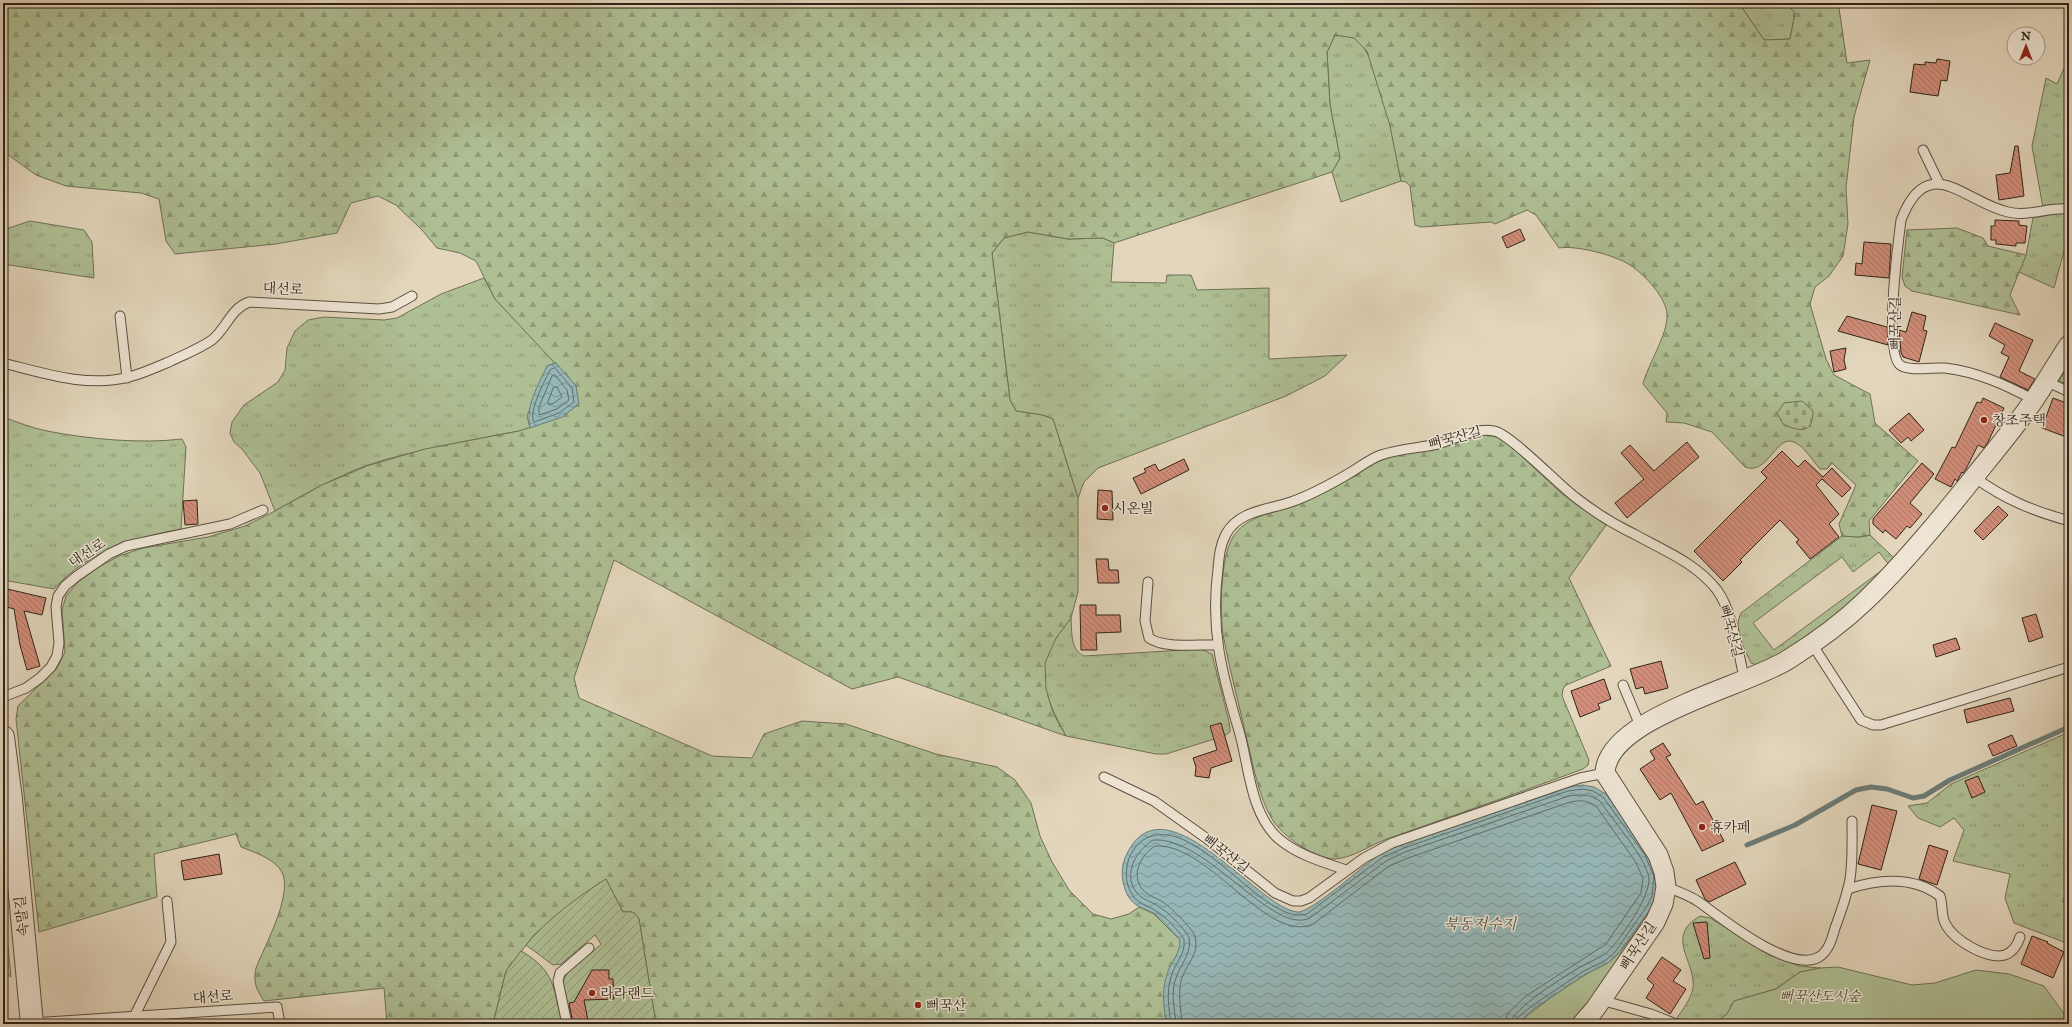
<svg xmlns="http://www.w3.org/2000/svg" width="2072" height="1027" viewBox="0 0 2072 1027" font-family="'IM FELL Double Pica','Noto Serif KR',serif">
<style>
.grass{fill:url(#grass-tufts);stroke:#6e7156;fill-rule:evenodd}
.forest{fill:url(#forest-firs);stroke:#6e7156}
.cemetery{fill:url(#cemetery-stones);stroke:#6e7156}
.park{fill:#afbf94;stroke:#6e7156}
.garden{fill:url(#garden-furrows);stroke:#6e7156}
.water{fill:url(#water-waves);stroke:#6c7c77}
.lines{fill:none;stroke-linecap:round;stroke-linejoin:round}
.shore{stroke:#626d68;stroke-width:1}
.stream{stroke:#6c7c77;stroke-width:5}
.building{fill:url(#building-back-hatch);stroke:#2e2318}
.service-casing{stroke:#5b5041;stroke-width:11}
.minor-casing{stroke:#5b5041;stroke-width:21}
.tertiary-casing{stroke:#5b5041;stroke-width:24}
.service{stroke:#ede4d3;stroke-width:9}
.minor{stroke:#ede4d3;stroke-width:19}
.tertiary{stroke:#ede4d3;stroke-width:22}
.poi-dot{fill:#8f2418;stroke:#ede4d3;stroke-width:1.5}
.labels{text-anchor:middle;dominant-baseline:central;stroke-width:3;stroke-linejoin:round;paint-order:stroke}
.street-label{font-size:14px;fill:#2e2318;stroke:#ede4d3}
.poi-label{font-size:14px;fill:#2e2318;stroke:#ede4d3;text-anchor:start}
.park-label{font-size:14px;font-style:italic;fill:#4e4a37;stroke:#ede4d3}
.water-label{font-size:15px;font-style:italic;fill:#4d4f48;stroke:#ede4d3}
</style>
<defs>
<pattern id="grass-tufts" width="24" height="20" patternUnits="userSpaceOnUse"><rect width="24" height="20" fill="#afbf94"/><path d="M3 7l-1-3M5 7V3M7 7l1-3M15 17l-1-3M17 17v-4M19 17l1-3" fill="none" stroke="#8f9b78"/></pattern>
<pattern id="forest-firs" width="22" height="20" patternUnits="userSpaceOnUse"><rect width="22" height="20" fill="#afbf94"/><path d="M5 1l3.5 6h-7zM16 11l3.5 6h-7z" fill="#8f9b78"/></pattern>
<pattern id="cemetery-stones" width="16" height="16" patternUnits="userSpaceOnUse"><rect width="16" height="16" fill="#afbf94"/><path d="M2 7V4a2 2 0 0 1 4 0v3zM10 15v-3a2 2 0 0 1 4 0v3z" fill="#8f9b78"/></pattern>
<pattern id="garden-furrows" width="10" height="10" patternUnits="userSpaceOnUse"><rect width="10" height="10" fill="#afbf94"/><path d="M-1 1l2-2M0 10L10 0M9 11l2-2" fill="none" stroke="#8f9b78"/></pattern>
<pattern id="water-waves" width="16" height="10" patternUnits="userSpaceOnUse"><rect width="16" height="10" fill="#96b7b7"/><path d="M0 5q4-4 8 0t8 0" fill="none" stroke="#7b9494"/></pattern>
<pattern id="building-back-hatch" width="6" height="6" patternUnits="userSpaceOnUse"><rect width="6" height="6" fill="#d28e7a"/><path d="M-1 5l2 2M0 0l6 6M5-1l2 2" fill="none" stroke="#ab7463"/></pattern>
</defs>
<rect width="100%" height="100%" fill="#e3d6bc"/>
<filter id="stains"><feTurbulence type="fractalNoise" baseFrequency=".005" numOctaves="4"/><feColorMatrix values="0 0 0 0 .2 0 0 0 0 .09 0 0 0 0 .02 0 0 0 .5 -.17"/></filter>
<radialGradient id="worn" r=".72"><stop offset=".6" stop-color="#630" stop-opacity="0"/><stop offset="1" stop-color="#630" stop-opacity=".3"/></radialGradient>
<g class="grass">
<polygon points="1739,3 1786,3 1795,13 1790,39 1764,40"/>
<path d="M1335,35C1341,36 1351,35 1356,39C1382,60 1394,147 1401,181L1341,202L1332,172L1340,158L1330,105L1327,52Z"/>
<polygon points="2069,57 2069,206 2043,208 2032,146 2046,78 2057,84"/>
<polygon points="2060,213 2069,213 2069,233 2054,288 2019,272 2026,255 2033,218"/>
<polygon points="30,221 84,230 92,242 94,278 3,264 3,230"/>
<polygon points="1028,232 1068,239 1103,238 1114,243 1111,282 1166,283 1167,275 1191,275 1197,290 1269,288 1269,359 1347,355 1325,376 1286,396 1098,468 1084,482 1078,498 1053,419 1042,415 1016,411 1010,400 992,253 1004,238"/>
<path d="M484,278L495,299L556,363L547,366L527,416L530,428L519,431C468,441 417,449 368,465C335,477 305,494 275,511L260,473L242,449L234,442L230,433L232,422L244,405L278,382L285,370L287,348L295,331L308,320L324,317L384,320L397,318L441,294Z"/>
<polygon points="2069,365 2069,385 2059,381"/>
<path d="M3,417C17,422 32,428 47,431C87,439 141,444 182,439L186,447L181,529C133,538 88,551 54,589L3,580Z"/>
<path d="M1870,535L1895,559L1861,596L1789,650L1757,665L1751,663C1744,648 1733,629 1741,613L1842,536L1860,537ZM1879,552L1889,565L1774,650L1753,623L1842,557L1853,572Z"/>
<path d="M1071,618C1072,631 1070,650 1084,656L1201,649L1212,654L1230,726V732L1224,736L1166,754H1156L1066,736C1055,715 1040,689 1045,663C1048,647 1061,631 1071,618Z"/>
<polygon points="2069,732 2069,889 2062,901 2069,905 2069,944 2014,923 2005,898 2010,874 1953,861 1964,830 1954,818 1940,827 1918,818 1908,806 1927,803 1951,784"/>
<path d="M1700,916L1710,918L1749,942L1777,957L1799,966L1820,968L1800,972L1776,989L1734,1001C1731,1005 1730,1011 1727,1015C1715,1027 1691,1026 1677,1018C1683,1009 1691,999 1693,988C1696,961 1664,937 1700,916Z"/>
</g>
<g class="forest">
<path d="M3,3H1739L1764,40L1790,39L1795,13L1786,3H1840L1839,8L1847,63L1870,60L1854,117L1846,188L1848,224L1843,256L1829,276L1815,287L1810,304L1826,359L1834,375L1870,394L1875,423L1918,461L1869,521L1870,535L1860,537L1842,536L1839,524L1856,485L1832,463L1827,469H1820C1813,461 1804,446 1794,442C1776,434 1768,476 1745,467L1712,432L1684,423L1666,422L1667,413L1643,384C1648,364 1668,334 1667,315C1667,298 1644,274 1630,265C1615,255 1576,245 1559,248L1536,215L1527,210L1495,224L1491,222L1421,227L1415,225L1410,186L1406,182L1401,181L1390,126L1367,51L1354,38L1335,35L1327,52L1330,105L1340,158L1332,172L1114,243L1103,238L1068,239L1028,232L1004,238L992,253L1010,400L1016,411L1042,415L1053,419L1078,498V592L1071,618L1056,638L1045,663L1046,689L1053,713L1066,736L898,677L852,689L614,560L574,678L579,698L712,756L752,758L764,734L802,721L846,724L936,754L997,767L1015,780L1031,803L1040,836L1052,862L1069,890L1093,914L1111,919L1129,914L1139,907L1154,914L1180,940V949L1176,959L1165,1016L1167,1024H656L639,919C635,912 632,911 623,912L606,879L585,893L534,935L506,971L494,1020V1024H387L384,988L264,1001C256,989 253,982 256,968C265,945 293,895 282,872C275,859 254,852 241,847L236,834L154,854L157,897L39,932L16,719L18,706L57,668L65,652L62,610L66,596L78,582L99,567L119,556L143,548L208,537L245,526L275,511L322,485L367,466L425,449L519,431L561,417L576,386L495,299L476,261L460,253L437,248L422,230L396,205L378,196L351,203L337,233L276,244L175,254L166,241L159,199L141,193L66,186L36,175L3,151Z"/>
<polygon points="1957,228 1983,238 1988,246 2026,255 2010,295 2020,315 1912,291 1905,286 1902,277 1907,230"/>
<path d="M1485,434L1503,439L1561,493L1606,525L1569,578L1611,666L1566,685L1563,689L1562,696L1589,760L1588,765L1583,769C1519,793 1454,815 1390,838C1370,844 1355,858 1334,859C1315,859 1281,835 1272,819C1259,797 1254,769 1248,744C1240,708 1230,672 1223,635C1220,611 1220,558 1233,537C1246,516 1273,513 1294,506C1328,495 1357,467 1390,457C1410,451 1430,449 1450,444C1461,441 1473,437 1485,434Z"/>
<polygon points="3,897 11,977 3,971"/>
</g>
<path class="cemetery" d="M1802,401L1813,411C1813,434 1800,432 1783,424L1777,413L1784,403Z"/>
<g class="park">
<path d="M1656,897V905L1574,1024H1517C1538,1006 1561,990 1585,975C1592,970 1602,967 1609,962C1625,950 1647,915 1656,897Z"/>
<polygon points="1838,967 1912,985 1935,983 1976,970 2009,974 2044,986 2069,1021 2069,1024 1714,1024 1727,1014 1734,1001 1776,989 1800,972 1820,968"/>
<polygon points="1620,1020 1643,1021 1653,1024 1608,1024"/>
</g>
<g class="garden">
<path d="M606,879L623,912C631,911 635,912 639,919L656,1024H571C569,1012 563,997 563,984C563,970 592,954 601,944L595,935L561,964L553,965L526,945C546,920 579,896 606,879Z"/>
<path d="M521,951C555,970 554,989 562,1024H494V1020L506,971Z"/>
</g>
<g class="water">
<path d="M556,363L576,386L579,404L562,417L530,428C525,406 538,386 547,366Z"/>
<path d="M1583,785L1594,787L1606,794L1648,853L1658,877L1656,897L1651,908L1618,954L1608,963L1586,974L1535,1008L1517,1024H1167C1163,1009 1162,989 1167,974C1171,961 1180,955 1180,940C1172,932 1164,921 1155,914C1145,908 1134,907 1128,896C1122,885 1120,870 1125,858C1161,772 1256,907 1297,912C1310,914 1365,864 1380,854C1387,850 1395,847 1402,844L1567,787Z"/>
</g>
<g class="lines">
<g class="shore">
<path d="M555,368L572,388L574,402L559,413L534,422C528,411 545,381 550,370Z"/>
<polygon points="555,375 567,390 569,400 557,409 539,415 539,407 552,376"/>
<polygon points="554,387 557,387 562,397 554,403 549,405 548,402"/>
<path d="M1171,1024C1169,1008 1166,993 1171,977C1175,962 1186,955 1184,939C1177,929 1166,917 1156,911C1148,905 1137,904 1132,894C1126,885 1125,873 1128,862C1129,855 1137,844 1143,840C1194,808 1264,928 1307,914L1383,857L1404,848L1568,791L1583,789L1593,791L1603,797L1645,855L1654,877L1652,896L1647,906L1615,952L1606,960L1584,971L1533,1005L1516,1019L1515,1024"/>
<path d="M1176,1024C1175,1009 1170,993 1176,978C1181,963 1192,954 1189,937C1183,927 1168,912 1158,906C1150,901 1143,900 1137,893C1122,874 1136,851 1153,840C1207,836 1272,936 1310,918L1386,861L1405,852L1569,796C1582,794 1589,794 1600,801C1612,819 1646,858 1649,878C1651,896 1618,944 1604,955C1597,959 1589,962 1582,966C1568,974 1511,1009 1510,1024"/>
<path d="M1182,1024C1181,1009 1178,996 1181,981C1185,965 1200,955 1195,936C1192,928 1169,905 1161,901C1155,897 1148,896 1143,890C1130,875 1141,855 1155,846C1208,842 1268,945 1313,924L1389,866L1408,858L1570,802C1581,800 1587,800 1596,806L1635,861L1643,878L1641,893L1606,944L1526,996L1508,1013L1504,1024"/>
</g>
<polyline class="stream" points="1747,845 1795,825 1856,790 1871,787 1887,789 1913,798 1924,796 1950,780 2069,727"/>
</g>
<g class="building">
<polygon points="1937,59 1950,61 1947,81 1941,80 1938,96 1910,92 1914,64 1925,65 1925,62 1936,63"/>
<polygon points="2015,146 2018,146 2024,196 1999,200 1996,175 2010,173"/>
<polygon points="1995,220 2019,221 2019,225 2027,226 2025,243 2016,243 2016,246 1996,244 1996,240 1991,240 1991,226 1995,226"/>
<polygon points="1520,229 1525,240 1507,248 1502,237"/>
<polygon points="1864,242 1891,244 1889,278 1855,275 1856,263 1862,264"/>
<polygon points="1912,312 1926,316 1923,330 1927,331 1919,362 1903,357 1901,352 1899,330 1906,332"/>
<polygon points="1847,316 1887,327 1888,345 1838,331"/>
<polygon points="1995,323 2033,340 2019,371 2035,379 2028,390 2000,377 2009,357 2001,353 2005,345 1989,336"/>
<polygon points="1846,348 1844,360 1846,369 1834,372 1830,351"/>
<polygon points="1983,398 2004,408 1988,442 1984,448 1978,445 1966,469 1963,473 1962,472 1957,481 1955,479 1951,487 1935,479 1952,447 1955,448 1977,402 1981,403"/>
<polygon points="2053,398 2069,404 2069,438 2042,428"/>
<polygon points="1909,413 1924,430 1911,441 1908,437 1901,443 1889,430"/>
<polygon points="1687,442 1699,457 1627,518 1615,503 1644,479 1621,453 1630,445 1654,471"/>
<polygon points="1782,451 1798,467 1805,460 1823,477 1832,468 1851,488 1842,497 1822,479 1816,485 1839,514 1829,524 1839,537 1810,559 1796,542 1799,540 1780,520 1740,560 1742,562 1723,581 1694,551 1767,478 1761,472"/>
<polygon points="1184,459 1189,470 1141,494 1133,478 1146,472 1144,469 1155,464 1159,471"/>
<polygon points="1922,463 1934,474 1910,503 1922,514 1910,528 1907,526 1896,539 1885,530 1883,533 1873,524 1873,519"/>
<polygon points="1098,490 1112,491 1113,520 1097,519"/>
<polygon points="197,500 198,524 185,525 183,501"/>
<polygon points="1998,506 2008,515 1983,540 1974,531"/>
<polygon points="1096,559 1108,559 1109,570 1118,570 1119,583 1098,583"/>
<polygon points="3,588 46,598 42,615 24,611 40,666 27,670 20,645 14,609 3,606"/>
<polygon points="1080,605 1096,605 1096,615 1120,615 1121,632 1096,633 1097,650 1081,650"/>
<polygon points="2036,614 2043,637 2029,642 2022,618"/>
<polygon points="1956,638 1960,649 1936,657 1933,645"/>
<polygon points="1661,661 1668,688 1645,694 1643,687 1636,689 1630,669"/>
<polygon points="1604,679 1611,699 1598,704 1600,709 1580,717 1571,691"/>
<polygon points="2010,698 2014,711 1967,723 1964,710"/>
<polygon points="1221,723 1232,761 1211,768 1209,778 1195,776 1196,767 1193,758 1217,750 1210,726"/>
<polygon points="2012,735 2017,746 1993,756 1988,745"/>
<polygon points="1663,743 1671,755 1666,757 1696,805 1703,801 1724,841 1702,851 1671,793 1660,800 1640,769 1655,759 1650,751"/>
<polygon points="1978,776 1985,792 1972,798 1965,781"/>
<polygon points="1872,805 1897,811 1881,870 1858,864"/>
<polygon points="1929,845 1948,851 1937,885 1919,879"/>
<polygon points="219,854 222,874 184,880 181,861"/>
<polygon points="1735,862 1746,884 1709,902 1705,899 1696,880"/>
<polygon points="1707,922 1710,958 1704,959 1693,923"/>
<polygon points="2032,936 2048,942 2047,943 2064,952 2053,978 2021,964"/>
<polygon points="1662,957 1681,970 1673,981 1686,989 1670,1014 1646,998 1654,985 1647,979"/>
<polygon points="592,970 609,970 609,979 613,979 614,999 584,1000 588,1021 573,1024 569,1003 574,1002"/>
</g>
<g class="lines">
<g class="service-casing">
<g id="service">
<polyline points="1923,150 1939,183"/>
<polyline points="120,316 127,378"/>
<path d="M3,363C43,373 87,388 129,377C144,373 157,367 171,361C185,354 199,349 212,340C227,328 230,309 249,302L379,309L392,307L412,296"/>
<polyline points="2046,381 2069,392"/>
<path d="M2034,400C2006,385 1978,372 1945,368C1934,367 1909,372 1900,365C1884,352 1898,243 1901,220C1928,150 1964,202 2008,212C2029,217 2048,207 2069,209"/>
<path d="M1974,477C2006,500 2031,510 2069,521"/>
<path d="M1148,582L1145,621L1149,638C1165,649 1198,644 1217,645"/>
<polyline points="1812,644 1861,720 1873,725 1881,725 2069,667"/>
<polyline points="1623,685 1641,728"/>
<polyline points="3,697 26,688 40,678 51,667 57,656 59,643 56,607 58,596 65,586 77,576 109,554 126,546 230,524 263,510"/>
<polyline points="1104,777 1154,801 1206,838 1275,893 1293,901 1301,901 1309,898 1364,858 1392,843 1580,778 1605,773"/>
<path d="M1346,870C1323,862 1298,855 1279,839C1250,814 1249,765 1239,731C1222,674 1210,630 1218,569C1219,557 1220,545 1226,534C1239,510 1269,510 1291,502C1311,495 1331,484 1348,474C1359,468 1369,459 1381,455C1399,449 1419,448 1438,444C1455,439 1476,427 1494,431C1509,433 1559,485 1575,497C1593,511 1613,524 1634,534C1663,550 1696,563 1717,590C1733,612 1738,653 1745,681"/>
<path d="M1666,887C1677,891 1689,895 1699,902C1723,919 1790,974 1819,957C1829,951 1832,938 1835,928C1841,912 1847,895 1850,879C1853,860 1852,840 1852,821"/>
<path d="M1848,889C1878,879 1913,876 1940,896C1943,905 1941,915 1945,923C1953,940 1987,960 2005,955C2013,952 2018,944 2020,937"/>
<polyline points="1601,1000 1651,1014 1676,1024"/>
<polyline points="134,1017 171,942 167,901"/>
<polyline points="32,1023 277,1007 280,1024"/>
<polyline points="567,1024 558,981 560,973 589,948"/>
</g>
</g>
<g class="minor-casing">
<path id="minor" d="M1582,1024L1595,1009L1655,922L1663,904L1666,887L1664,872L1658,855L1605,773C1607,717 1748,686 1789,659C1816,642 1841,624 1864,602C1901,567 1934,527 1966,487C1989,458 2013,430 2034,400C2046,382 2057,363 2069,345"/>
</g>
<g class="tertiary-casing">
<polyline id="tertiary" points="3,737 11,799 32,1024"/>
</g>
<use href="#service" class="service"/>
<use href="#minor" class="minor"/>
<use href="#tertiary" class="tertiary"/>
</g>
<g class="poi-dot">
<circle cx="1984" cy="420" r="4"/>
<circle cx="1105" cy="508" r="4"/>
<circle cx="1702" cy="827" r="4"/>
<circle cx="592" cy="993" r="4"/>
<circle cx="918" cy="1005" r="4"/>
</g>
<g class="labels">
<g class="street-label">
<text transform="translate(283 289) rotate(3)">대선로</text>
<text transform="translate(1895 323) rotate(-90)">뻐꾹산길</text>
<text transform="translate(1455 438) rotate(-14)">뻐꾹산길</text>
<text transform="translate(87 553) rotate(-33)">대선로</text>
<text transform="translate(1731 631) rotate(74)">뻐꾹산길</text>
<text transform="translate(1226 854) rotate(38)">뻐꾹산길</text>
<text transform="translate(22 916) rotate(-96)">속말길</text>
<text transform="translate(1638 946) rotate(-57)">뻐꾹산길</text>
<text transform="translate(213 997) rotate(-4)">대선로</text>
</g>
<g class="poi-label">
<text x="1992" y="420">창조주택</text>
<text x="1113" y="508">시온빌</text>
<text x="1710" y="827">휴카페</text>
<text x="600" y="993">라라랜드</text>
<text x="926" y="1005">뻐꾹산</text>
</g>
<g class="park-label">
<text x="1820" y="996">뻐꾹산도시숲</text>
</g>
<g class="water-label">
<text x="1480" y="924">북동저수지</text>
</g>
</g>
<rect width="2072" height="1027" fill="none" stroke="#e3d6bc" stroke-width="16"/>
<rect x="4" y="4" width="2064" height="1019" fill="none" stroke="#2e2318" stroke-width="2"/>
<rect x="8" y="8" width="2056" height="1011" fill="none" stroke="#2e2318"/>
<g transform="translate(2026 46)"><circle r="19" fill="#ede4d3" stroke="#a19788"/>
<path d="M0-3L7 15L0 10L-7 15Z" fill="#8f2418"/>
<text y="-6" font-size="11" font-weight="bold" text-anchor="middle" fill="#2e2318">N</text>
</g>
<rect width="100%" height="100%" filter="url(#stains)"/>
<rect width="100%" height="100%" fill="url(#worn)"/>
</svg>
